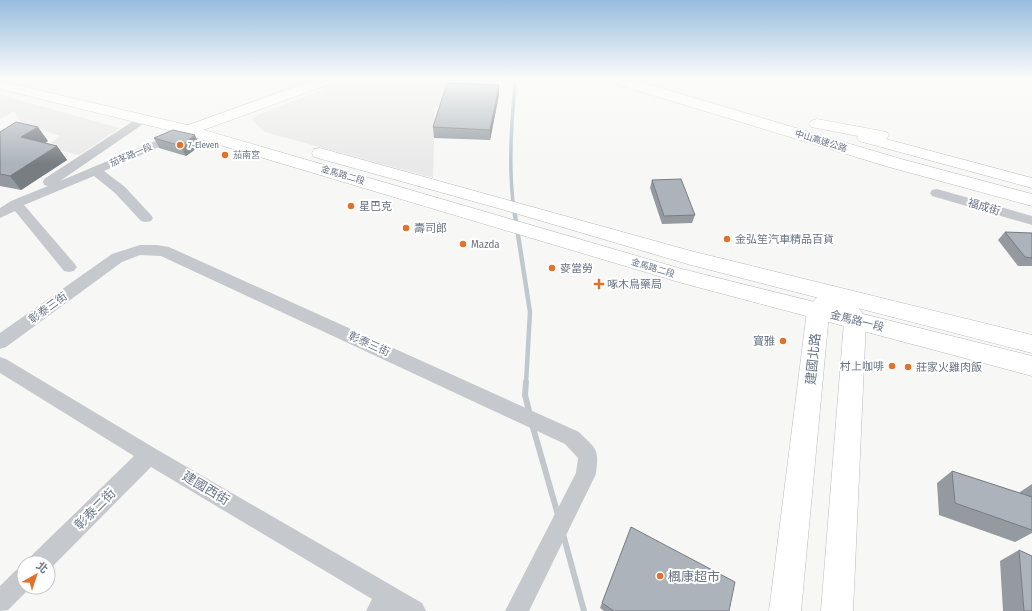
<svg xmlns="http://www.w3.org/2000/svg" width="1032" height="611" viewBox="0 0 1032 611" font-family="'Fira Sans Condensed','Noto Sans TC',sans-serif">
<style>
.built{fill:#e8e9e8}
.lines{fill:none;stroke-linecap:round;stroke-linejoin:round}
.stream-far2{stroke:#c0c8ce;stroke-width:3.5}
.stream-far1{stroke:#c0c8ce;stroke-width:4.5}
.stream{stroke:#c0c8ce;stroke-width:6}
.secondary-casing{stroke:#b8bbc1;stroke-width:1}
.primary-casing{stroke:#b8bbc0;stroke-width:1}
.highway-casing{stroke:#b8babe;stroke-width:1}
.street{fill:#c5c8cc;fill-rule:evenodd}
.secondary{fill:#fff;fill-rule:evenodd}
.primary{fill:#fff;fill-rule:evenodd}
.highway{fill:#fff;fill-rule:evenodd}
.wall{fill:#949aa0}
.shaded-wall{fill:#787d82}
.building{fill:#acb3ba;stroke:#787d82}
.poi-dot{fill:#e2712b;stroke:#fff;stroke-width:1.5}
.labels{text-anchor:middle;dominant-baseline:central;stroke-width:4;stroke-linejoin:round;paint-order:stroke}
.far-street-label{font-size:9px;fill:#677386;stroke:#fff}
.far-poi-label{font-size:9px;fill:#677386;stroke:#fff;text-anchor:start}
.poi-label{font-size:11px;fill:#677386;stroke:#fff;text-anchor:start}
.street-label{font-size:11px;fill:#677386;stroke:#fff}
.near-street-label{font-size:13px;fill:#677386;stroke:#fff}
.near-poi-label{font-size:13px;fill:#677386;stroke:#fff;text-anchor:start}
</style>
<rect width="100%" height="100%" fill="#f7f8f5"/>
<g class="built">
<polygon points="352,78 471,78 435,108 433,178 265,132 252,120 257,115"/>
<polygon points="0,95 120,128 79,155 46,147 60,136 20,122 14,111 0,119"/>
</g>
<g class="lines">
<path class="stream-far2" d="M514,210C508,167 511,121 516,78"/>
<polyline class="stream-far1" points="514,209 530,312 526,383"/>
<g class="stream">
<polyline points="526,382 525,395 530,415"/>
<polyline points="532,424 558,515"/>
<polyline points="563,534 584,611"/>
</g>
<g class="secondary-casing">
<g id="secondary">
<polygon points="319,78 340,78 338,81 195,133 189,135 183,133 181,130 183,127"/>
<path d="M833,286C846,290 860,308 866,320L853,611H821L844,322L833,309L829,313L801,611H769L807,311C813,301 822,290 833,286Z"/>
</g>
</g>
<g class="primary-casing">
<g id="primary">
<polygon points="0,81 187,125 682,269 1032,356 1032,376 682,283 176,132 0,89"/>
<polygon points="320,148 691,251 1032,335 1032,353 691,265 501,209 314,157 312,153 314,149"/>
</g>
</g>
<g class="highway-casing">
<g id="highway">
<polygon points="604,78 627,78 901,159 1032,194 1032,206 889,167 606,81"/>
<polygon points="817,119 887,132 889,135 886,139 1032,178 1032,188 859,141 857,138 858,136 811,127 809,124 811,121"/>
</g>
</g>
<g class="street">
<polygon points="145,115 149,116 151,118 149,120 60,181 172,134 180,134 182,136 180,138 104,171 125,187 151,215 153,218 151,221 146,222 141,221 115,193 94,176 24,205 74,263 77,267 74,271 69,272 64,271 15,211 0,218 0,208 11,201 48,186 44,185 43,182 44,179 141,116"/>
<polygon points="937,189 1032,216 1032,225 932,196 930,193 932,190"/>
<path d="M140,245H157L169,247L579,432C597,450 599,448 596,474L529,611H505L576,473L578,458L565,444L161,256L140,255L122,262L6,347L0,349V333L112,254Z"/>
<polygon points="0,357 6,359 156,449 422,603 426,611 366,611 372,599 151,467 48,571 48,563 29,563 32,555 134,456 0,373"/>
<polygon points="24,567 24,587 31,587 8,610 0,611 0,586 16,570"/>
</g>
<use href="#secondary" class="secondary"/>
<use href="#primary" class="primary"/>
<use href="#highway" class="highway"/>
</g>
<g class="wall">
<polygon points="499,95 490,140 434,138 433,127"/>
<polygon points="0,132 48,141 45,143 57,146 67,160 21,190 0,186"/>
<polygon points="154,138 200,146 186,156 159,148"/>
<polygon points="652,180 695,215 692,223 662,224 650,188"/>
<polygon points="1005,232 1032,233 1032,266 1018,266 998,240"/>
<polygon points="952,471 1020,493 1020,492 1032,484 1032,533 1015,542 939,515 937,483"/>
<polygon points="631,527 729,611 604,611 600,608"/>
<polygon points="1019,550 1032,611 1003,611 1000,561"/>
</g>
<g class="shaded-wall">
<polygon points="499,85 499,95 490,140 490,130"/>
<polygon points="38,127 48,141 31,151 21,137"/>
<polygon points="195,135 200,146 186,156 181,146"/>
<polygon points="57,146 67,160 21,190 10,176"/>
</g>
<g class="building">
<polygon points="447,83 499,85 490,130 433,127"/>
<polygon points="16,122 38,127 21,137 57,146 10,176 0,174 0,132"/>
<polygon points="173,130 195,135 181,146 154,138"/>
<polygon points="681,179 695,215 664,216 652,180"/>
<polygon points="1005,232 1032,233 1032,258 1025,257"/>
<polygon points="952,471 1032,497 1032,530 955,503"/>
<polygon points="631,527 735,582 729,611 614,611 602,603"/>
<polygon points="1019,550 1032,556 1032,611 1024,611"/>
</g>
<linearGradient id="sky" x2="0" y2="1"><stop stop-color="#98bcde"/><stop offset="0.48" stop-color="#fbfcfa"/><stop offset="1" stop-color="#fbfcfa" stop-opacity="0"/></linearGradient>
<rect width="1032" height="164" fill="url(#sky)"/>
<g class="poi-dot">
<circle cx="180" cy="145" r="4"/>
<circle cx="225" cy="155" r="4"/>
<circle cx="351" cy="206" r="4"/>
<circle cx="406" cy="228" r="4"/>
<circle cx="727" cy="239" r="4"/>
<circle cx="463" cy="244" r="4"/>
<circle cx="552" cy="268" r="4"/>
<path d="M597 278h4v4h4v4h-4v4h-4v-4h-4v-4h4z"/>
<circle cx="783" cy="341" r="4"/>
<circle cx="892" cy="366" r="4"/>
<circle cx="908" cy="367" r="4"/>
<circle cx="660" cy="576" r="4"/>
</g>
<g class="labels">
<g class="far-street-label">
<text transform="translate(821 141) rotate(17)">中山高速公路</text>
<text transform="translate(131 155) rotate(-23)">茄苳路一段</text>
<text transform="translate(343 175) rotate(17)">金馬路二段</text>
<text transform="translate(653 268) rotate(17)">金馬路二段</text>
</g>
<g class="far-poi-label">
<text x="188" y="145">7-Eleven</text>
<text x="233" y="155">茄南宮</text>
</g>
<g class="poi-label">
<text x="359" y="206">星巴克</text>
<text x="414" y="228">壽司郎</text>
<text x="735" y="239">金弘笙汽車精品百貨</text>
<text x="471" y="244">Mazda</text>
<text x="560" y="268">麥當勞</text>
<text x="607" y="284">啄木鳥藥局</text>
<text x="775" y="341" text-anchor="end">寶雅</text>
<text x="884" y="366" text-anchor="end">村上咖啡</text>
<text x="916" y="367">莊家火雞肉飯</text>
</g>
<g class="street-label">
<text transform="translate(984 207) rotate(16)">福成街</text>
<text transform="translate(48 308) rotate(-36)">彰泰三街</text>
<text transform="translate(857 321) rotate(14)">金馬路一段</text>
<text transform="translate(369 344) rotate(24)">彰泰三街</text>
</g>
<g class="near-street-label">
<text transform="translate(813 359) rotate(-84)">建國北路</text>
<text transform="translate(206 488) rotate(31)">建國西街</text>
<text transform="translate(95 509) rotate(-45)">彰泰二街</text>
</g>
<g class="near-poi-label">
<text x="668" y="576">楓康超市</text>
</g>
</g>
<g transform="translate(36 575) rotate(39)"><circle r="19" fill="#ffffff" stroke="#c2c7cf"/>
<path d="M0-3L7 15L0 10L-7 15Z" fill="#e2712b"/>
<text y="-6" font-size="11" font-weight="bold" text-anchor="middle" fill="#677386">北</text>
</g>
</svg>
